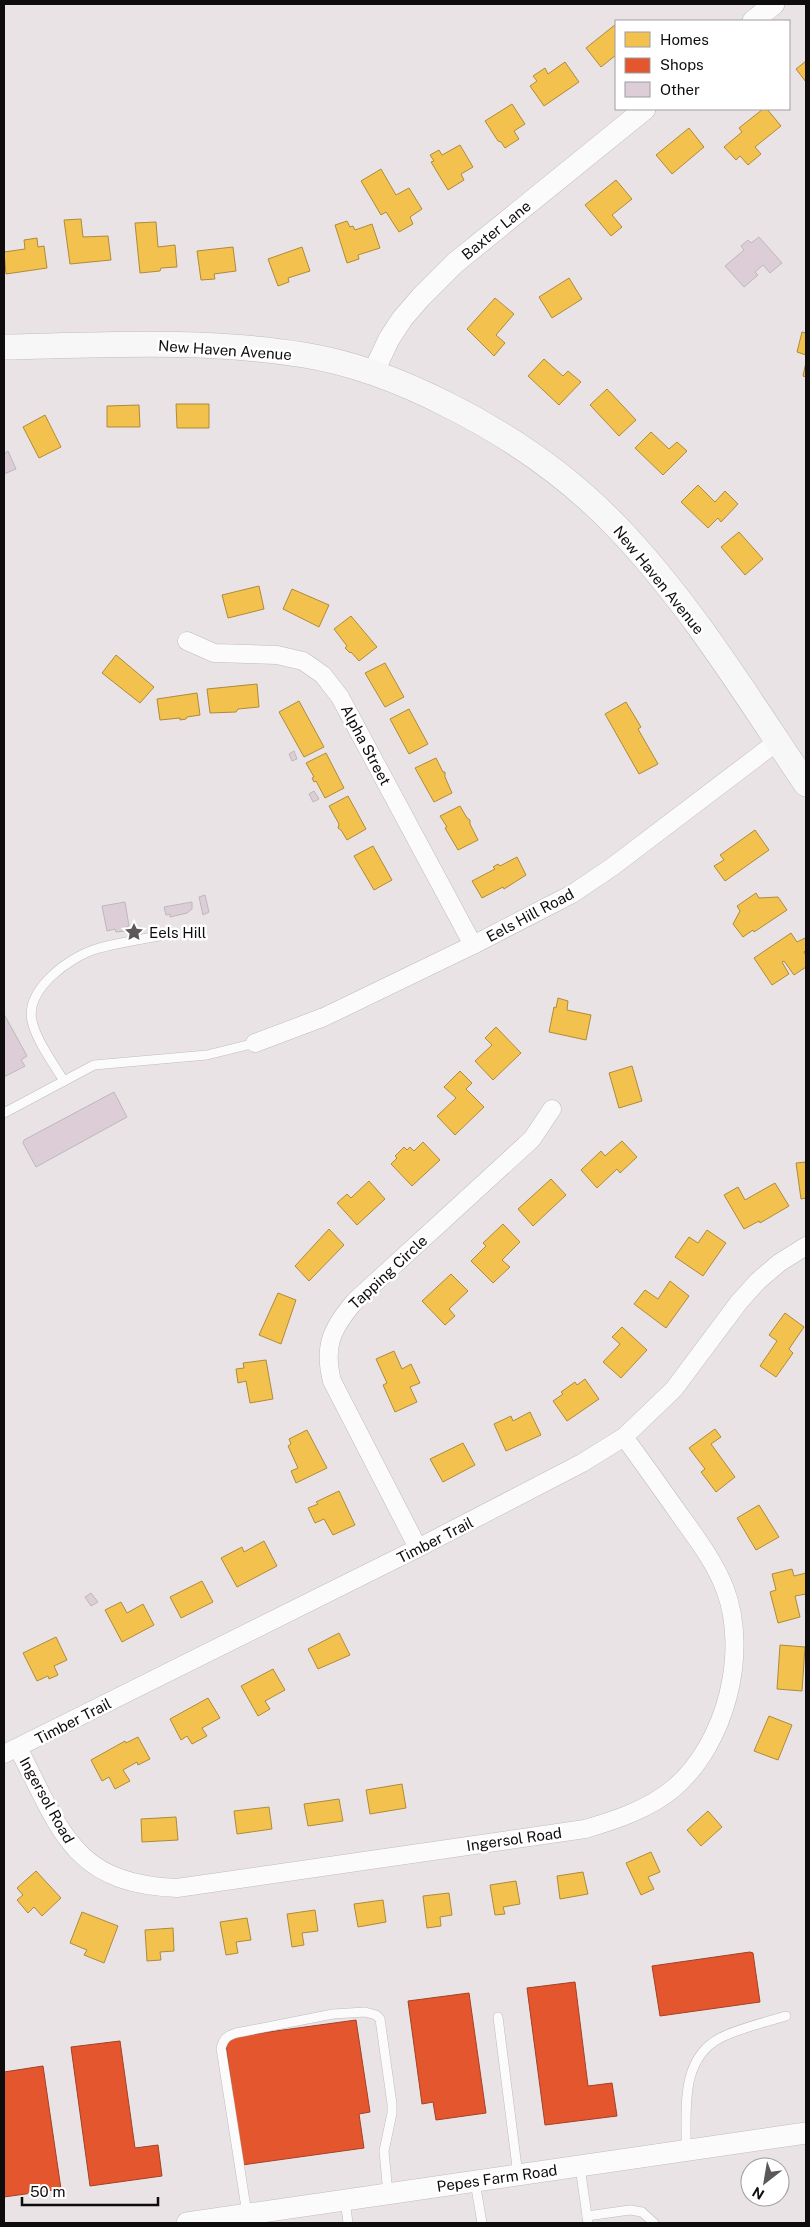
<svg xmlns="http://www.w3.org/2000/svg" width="810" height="2227" viewBox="0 0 810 2227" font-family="'Public Sans',sans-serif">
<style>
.homes{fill:#f2c14e;stroke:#ae8b3b}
.shops{fill:#e4572e;stroke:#a44024}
.building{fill:#ddcdd6;stroke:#bcb8ba}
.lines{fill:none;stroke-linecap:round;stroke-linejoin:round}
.service-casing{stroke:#c0bbbe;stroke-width:10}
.minor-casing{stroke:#c0bbbe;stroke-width:19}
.tertiary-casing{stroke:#c0bbbe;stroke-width:22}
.secondary-casing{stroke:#c0bbbe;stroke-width:26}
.service{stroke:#fcfbfb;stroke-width:9}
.minor{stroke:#fcfbfb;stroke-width:18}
.tertiary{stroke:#fcfbfb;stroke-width:21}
.secondary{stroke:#f8f7f8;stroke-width:25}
.labels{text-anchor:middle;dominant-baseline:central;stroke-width:5;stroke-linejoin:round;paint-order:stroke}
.street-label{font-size:15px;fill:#0f0c0e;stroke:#fff}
.poi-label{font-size:15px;fill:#0f0c0e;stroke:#fff;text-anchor:start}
</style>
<rect width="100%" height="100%" fill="#e9e3e6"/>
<g class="homes">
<polygon points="616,24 616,55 601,67 586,48"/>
<polygon points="806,61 806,82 796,69"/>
<polygon points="565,62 579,82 544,106 530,86 537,81 533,76 545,68 548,74"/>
<polygon points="512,104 525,124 514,131 519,139 505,148 501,142 498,141 485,121"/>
<polygon points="763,109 767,109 781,126 755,147 761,154 748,165 740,156 736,160 724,147 742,132 739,128"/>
<polygon points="689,128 704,147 672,174 656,155"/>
<polygon points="460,145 473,167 461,174 464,180 448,190 431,162 434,161 430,155 439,150 442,155"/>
<polygon points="381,169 396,195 409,188 422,209 410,217 413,224 399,232 386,212 381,215 361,181"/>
<polygon points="616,180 632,199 612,215 622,227 611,236 585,205"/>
<polygon points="81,219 83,237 108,236 111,260 70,264 64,220"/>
<polygon points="347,221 350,227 353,226 355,230 372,224 380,248 358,255 359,259 347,263 335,225"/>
<polygon points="156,222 158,247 175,245 177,267 161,268 160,271 140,273 135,223"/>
<polygon points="37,238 38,247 44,246 47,268 6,274 4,252 25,249 24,240"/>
<polygon points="233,247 236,271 214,274 215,279 201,280 197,251"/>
<polygon points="302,247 310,271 288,278 289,282 278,286 268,259"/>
<polygon points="569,278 582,299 552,318 539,297"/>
<polygon points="495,298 514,314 496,335 505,343 494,356 467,329"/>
<polygon points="802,332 806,333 806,355 797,352"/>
<polygon points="544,359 563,376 568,371 581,382 559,405 528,376"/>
<polygon points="806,362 806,377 803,376"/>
<polygon points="607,389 636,420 619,436 590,405"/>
<polygon points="176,404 209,404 209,428 177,428"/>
<polygon points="139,405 140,427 107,427 107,406"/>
<polygon points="45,415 61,447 39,458 23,427"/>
<polygon points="651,432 669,449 677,442 687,451 663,475 635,448"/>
<polygon points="698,485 715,502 725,491 738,504 721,522 718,518 708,528 681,502"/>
<polygon points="739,532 763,559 745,575 721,547"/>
<polygon points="259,586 264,609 228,618 222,595"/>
<polygon points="292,589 329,605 319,627 283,609"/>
<polygon points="351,616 377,647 359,661 351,652 350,653 345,648 347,646 334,629"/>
<polygon points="116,655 154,687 140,703 102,673"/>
<polygon points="385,663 404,697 385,707 365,673"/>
<polygon points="257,684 259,707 238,709 236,712 210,713 207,689"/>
<polygon points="197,693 200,715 187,717 186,719 180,720 180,718 160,720 157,699"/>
<polygon points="299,701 324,747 304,757 279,712"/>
<polygon points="626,702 641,727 638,729 658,764 639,774 605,714"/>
<polygon points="409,709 428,744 409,754 390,719"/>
<polygon points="326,753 344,788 325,798 316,781 314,782 312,778 314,777 306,763"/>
<polygon points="436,758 443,772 445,772 445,777 452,793 434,802 415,768"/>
<polygon points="348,796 366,829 347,840 341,830 338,828 339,824 329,806"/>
<polygon points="460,806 467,818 470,820 470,824 478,840 458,850 445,828 447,827 440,816"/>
<polygon points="755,830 769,850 725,881 714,866 724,860 720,855"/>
<polygon points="373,846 392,880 374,890 354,856"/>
<polygon points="517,857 526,875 504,889 503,887 482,898 472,881 495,869 493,867 498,864 500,866"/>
<polygon points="756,893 759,898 778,897 787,910 754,932 753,930 743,937 733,924 740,911 737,906"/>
<polygon points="791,933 797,942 805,938 806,940 806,950 804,952 806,956 806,967 794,975 784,961 782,962 789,974 772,985 754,958"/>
<polygon points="558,998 568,1001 567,1010 591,1015 586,1040 549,1032 554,1007 556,1008"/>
<polygon points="496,1027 521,1053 493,1080 475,1061 492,1045 485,1038"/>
<polygon points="632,1066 642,1101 619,1108 609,1073"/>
<polygon points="460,1071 472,1083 466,1089 484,1107 455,1135 437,1116 456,1098 444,1087"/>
<polygon points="622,1141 637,1157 620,1173 617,1169 597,1188 581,1170 601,1151 605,1156"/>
<polygon points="423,1142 440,1160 412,1186 391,1164 397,1158 395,1156 404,1147 407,1150 410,1147 414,1151"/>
<polygon points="806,1162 806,1198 801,1199 796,1163"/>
<polygon points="551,1179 566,1195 533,1226 518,1209"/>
<polygon points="369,1181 385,1199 357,1225 337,1203 347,1194 351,1198"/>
<polygon points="775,1183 789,1206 760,1223 759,1221 744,1229 724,1195 738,1187 745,1200"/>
<polygon points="503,1224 520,1242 502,1260 510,1267 493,1283 471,1261 486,1246 483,1243"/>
<polygon points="329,1229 344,1245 309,1281 295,1266"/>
<polygon points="707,1230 726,1243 703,1276 675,1257 689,1237 698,1243"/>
<polygon points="451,1274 468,1291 449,1309 455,1316 445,1325 422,1301"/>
<polygon points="670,1281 689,1296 666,1328 634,1304 645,1290 658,1299"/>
<polygon points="278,1293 296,1300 281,1344 259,1335"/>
<polygon points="785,1313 804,1327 789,1349 793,1353 776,1377 760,1366 777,1341 769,1335"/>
<polygon points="622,1327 647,1350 621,1378 603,1362 620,1344 612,1337"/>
<polygon points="394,1351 402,1369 411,1364 420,1383 410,1387 417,1402 395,1412 383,1385 387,1383 376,1359"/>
<polygon points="266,1360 273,1399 250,1403 246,1381 238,1383 236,1369 244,1368 243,1363"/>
<polygon points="585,1379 599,1399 567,1421 553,1401 563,1394 561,1392 575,1382 577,1385"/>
<polygon points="530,1412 541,1435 506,1451 494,1424 511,1416 513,1421"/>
<polygon points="715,1429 721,1437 711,1444 735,1477 716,1492 701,1472 705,1469 689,1448"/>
<polygon points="307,1430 327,1468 296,1483 291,1471 298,1468 288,1446 291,1444 289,1439"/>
<polygon points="463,1443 475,1465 443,1482 430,1459"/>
<polygon points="339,1491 355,1525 333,1535 324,1519 315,1523 308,1508 318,1504 316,1502"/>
<polygon points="759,1505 779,1537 756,1550 737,1518"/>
<polygon points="264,1541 277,1566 237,1587 221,1558 242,1547 244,1552"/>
<polygon points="792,1569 794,1576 806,1573 806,1594 795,1596 800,1617 778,1623 770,1592 776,1590 772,1574"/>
<polygon points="202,1581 213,1602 181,1618 170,1597"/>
<polygon points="121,1602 127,1613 143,1604 154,1625 122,1642 105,1610"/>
<polygon points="339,1633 350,1655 318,1669 308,1649"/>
<polygon points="56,1637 67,1660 54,1666 58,1675 49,1679 48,1676 37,1681 23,1653"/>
<polygon points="780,1645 805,1647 802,1691 777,1689"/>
<polygon points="273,1669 285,1690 265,1701 270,1709 258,1716 241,1686"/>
<polygon points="208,1698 220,1718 202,1728 207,1736 192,1744 187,1736 181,1740 170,1719"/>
<polygon points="769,1716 792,1725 778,1760 754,1751"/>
<polygon points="138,1737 150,1759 138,1765 137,1762 123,1770 130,1781 115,1789 109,1777 102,1781 91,1760 125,1741 126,1743"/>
<polygon points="402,1784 406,1808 370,1814 366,1790"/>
<polygon points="339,1799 343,1821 308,1826 304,1804"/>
<polygon points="269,1807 272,1829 237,1834 234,1811"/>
<polygon points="708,1811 722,1827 701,1846 687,1830"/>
<polygon points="176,1817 178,1840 142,1842 141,1819"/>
<polygon points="651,1852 660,1872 648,1877 654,1889 641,1895 626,1863"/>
<polygon points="36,1871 61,1898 42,1916 34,1907 28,1913 17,1900 23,1895 17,1888"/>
<polygon points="583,1872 588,1894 560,1899 557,1876"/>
<polygon points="516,1881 520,1904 503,1907 505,1914 495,1915 490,1885"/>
<polygon points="449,1893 452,1915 440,1917 441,1926 427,1928 423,1896"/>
<polygon points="383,1900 386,1922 358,1927 354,1904"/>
<polygon points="315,1910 318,1931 302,1933 304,1945 292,1947 287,1914"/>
<polygon points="82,1912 118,1926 104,1963 84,1955 87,1950 70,1943"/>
<polygon points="247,1918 251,1940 236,1942 238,1953 226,1955 220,1922"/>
<polygon points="173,1928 174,1951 160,1952 161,1960 147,1961 145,1930"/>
</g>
<g class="shops">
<polygon points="750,1952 753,1953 760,2002 660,2016 652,1966"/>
<polygon points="575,1982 588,2086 612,2083 617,2116 545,2125 527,1988"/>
<polygon points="469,1993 486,2113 436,2120 433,2102 422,2104 408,2001"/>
<polygon points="356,2020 370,2112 359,2114 364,2148 242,2165 225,2038"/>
<polygon points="120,2041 135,2148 158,2145 162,2176 90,2186 71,2047"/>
<polygon points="43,2066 61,2189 4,2197 4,2072"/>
</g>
<g class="building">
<polygon points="759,237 782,263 770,273 763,265 755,272 758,275 744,287 725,266 744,250 741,246 748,240 751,243"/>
<polygon points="8,451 16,469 4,474 4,454"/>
<polygon points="294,751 297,759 292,761 289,754"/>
<polygon points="314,791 319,799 313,802 309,794"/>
<polygon points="205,895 209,912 203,915 199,897"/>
<polygon points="125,902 129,926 126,927 126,931 116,932 115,929 107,931 102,906"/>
<polygon points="192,902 192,909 187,913 170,917 170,914 166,915 164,907"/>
<polygon points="4,1014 27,1056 21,1060 25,1066 4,1077"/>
<polygon points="114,1092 127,1117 36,1167 23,1143 24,1140"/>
<polygon points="91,1593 98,1602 91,1606 85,1597"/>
</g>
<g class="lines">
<g class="service-casing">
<g id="service">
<path d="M64,1081C53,1063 37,1042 32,1021C25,989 70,957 96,949C116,943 138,940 159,936"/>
<polyline points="4,1113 94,1065 207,1055 255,1043"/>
<polyline points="498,2017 518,2175"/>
<path d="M686,2150C687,2111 679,2060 720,2038C737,2029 766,2022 786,2016"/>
<polyline points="580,2167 588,2223"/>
<polyline points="475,2182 482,2223"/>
<polyline points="345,2200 348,2223"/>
<path d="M247,2214L221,2048C224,2038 227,2036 236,2033L333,2014L365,2012L376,2015L380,2019L392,2104V2113L384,2151L388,2194"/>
<polyline points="587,2216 630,2210 642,2212 654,2223"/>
</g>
</g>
<g class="minor-casing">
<g id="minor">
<polyline points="187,641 214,653 277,655 303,661 323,675 340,697 473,945"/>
<polyline points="255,1043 324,1017 473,945 572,894 612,867 778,741"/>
<path d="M418,1548L332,1381C323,1346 332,1328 355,1301L532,1139L552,1109"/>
<path d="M18,1748C61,1830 72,1884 177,1888L585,1829C616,1820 649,1809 674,1788C726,1743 749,1653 725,1589C715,1563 698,1540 682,1518C663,1491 644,1464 624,1437"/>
<polyline points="4,1754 418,1548 582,1463 624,1437 674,1389 739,1302 758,1281 779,1263 806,1246"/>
</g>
</g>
<g class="tertiary-casing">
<g id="tertiary">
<polyline points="753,21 774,4"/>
<polyline points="373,373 389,339 402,319 421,297 455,263 645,109"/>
<polyline points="187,2223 806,2133"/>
</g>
</g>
<g class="secondary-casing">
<path id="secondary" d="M4,347C103,345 206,339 304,355C354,363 403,382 448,405C510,436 568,476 616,526C690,603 746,695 806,784"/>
</g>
<use href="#service" class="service"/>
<use href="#minor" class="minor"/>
<use href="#tertiary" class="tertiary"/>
<use href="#secondary" class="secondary"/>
</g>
<defs>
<g id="sight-bare" transform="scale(1.5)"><path d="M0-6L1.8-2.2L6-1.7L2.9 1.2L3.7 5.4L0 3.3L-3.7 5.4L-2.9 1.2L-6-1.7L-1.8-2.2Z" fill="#5b575a" stroke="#fff" stroke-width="2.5" paint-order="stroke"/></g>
</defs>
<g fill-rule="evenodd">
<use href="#sight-bare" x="134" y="932"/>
</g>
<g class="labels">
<g class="street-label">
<text transform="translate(496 230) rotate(-39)">Baxter Lane</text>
<text transform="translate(225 350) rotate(4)">New Haven Avenue</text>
<text transform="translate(659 580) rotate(51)">New Haven Avenue</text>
<text transform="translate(366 745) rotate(62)">Alpha Street</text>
<text transform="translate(530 915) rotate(-28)">Eels Hill Road</text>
<text transform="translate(388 1272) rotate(-43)">Tapping Circle</text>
<text transform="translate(435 1540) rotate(-27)">Timber Trail</text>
<text transform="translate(73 1721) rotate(-27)">Timber Trail</text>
<text transform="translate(47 1800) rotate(61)">Ingersol Road</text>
<text transform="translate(514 1839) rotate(-8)">Ingersol Road</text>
<text transform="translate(497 2178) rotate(-8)">Pepes Farm Road</text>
</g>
<g class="poi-label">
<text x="149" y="932">Eels Hill</text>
</g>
</g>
<rect width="810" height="2227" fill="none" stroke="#0f0c0e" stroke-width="10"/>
<rect x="615" y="20" width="175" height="90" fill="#ffffff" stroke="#9f9e9f"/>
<rect x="625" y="32" width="25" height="15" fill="#f2c14e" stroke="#9f9e9f"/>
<text x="660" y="45" font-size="15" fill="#0f0c0e">Homes</text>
<rect x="625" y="58" width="25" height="15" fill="#e4572e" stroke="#9f9e9f"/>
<text x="660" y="70" font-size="15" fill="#0f0c0e">Shops</text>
<rect x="625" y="82" width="25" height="15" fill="#ddcdd6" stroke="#9f9e9f"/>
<text x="660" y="95" font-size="15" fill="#0f0c0e">Other</text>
<g transform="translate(765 2182) rotate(211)"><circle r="24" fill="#ffffff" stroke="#9f9e9f"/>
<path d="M0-4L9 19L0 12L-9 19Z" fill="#5b575a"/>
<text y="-8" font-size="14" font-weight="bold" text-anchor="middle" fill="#0f0c0e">N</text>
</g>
<path d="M22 2197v8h136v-8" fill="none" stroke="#0f0c0e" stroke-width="2.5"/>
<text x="30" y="2197" font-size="15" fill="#0f0c0e" stroke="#ffffff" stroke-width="4" paint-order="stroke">50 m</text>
</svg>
